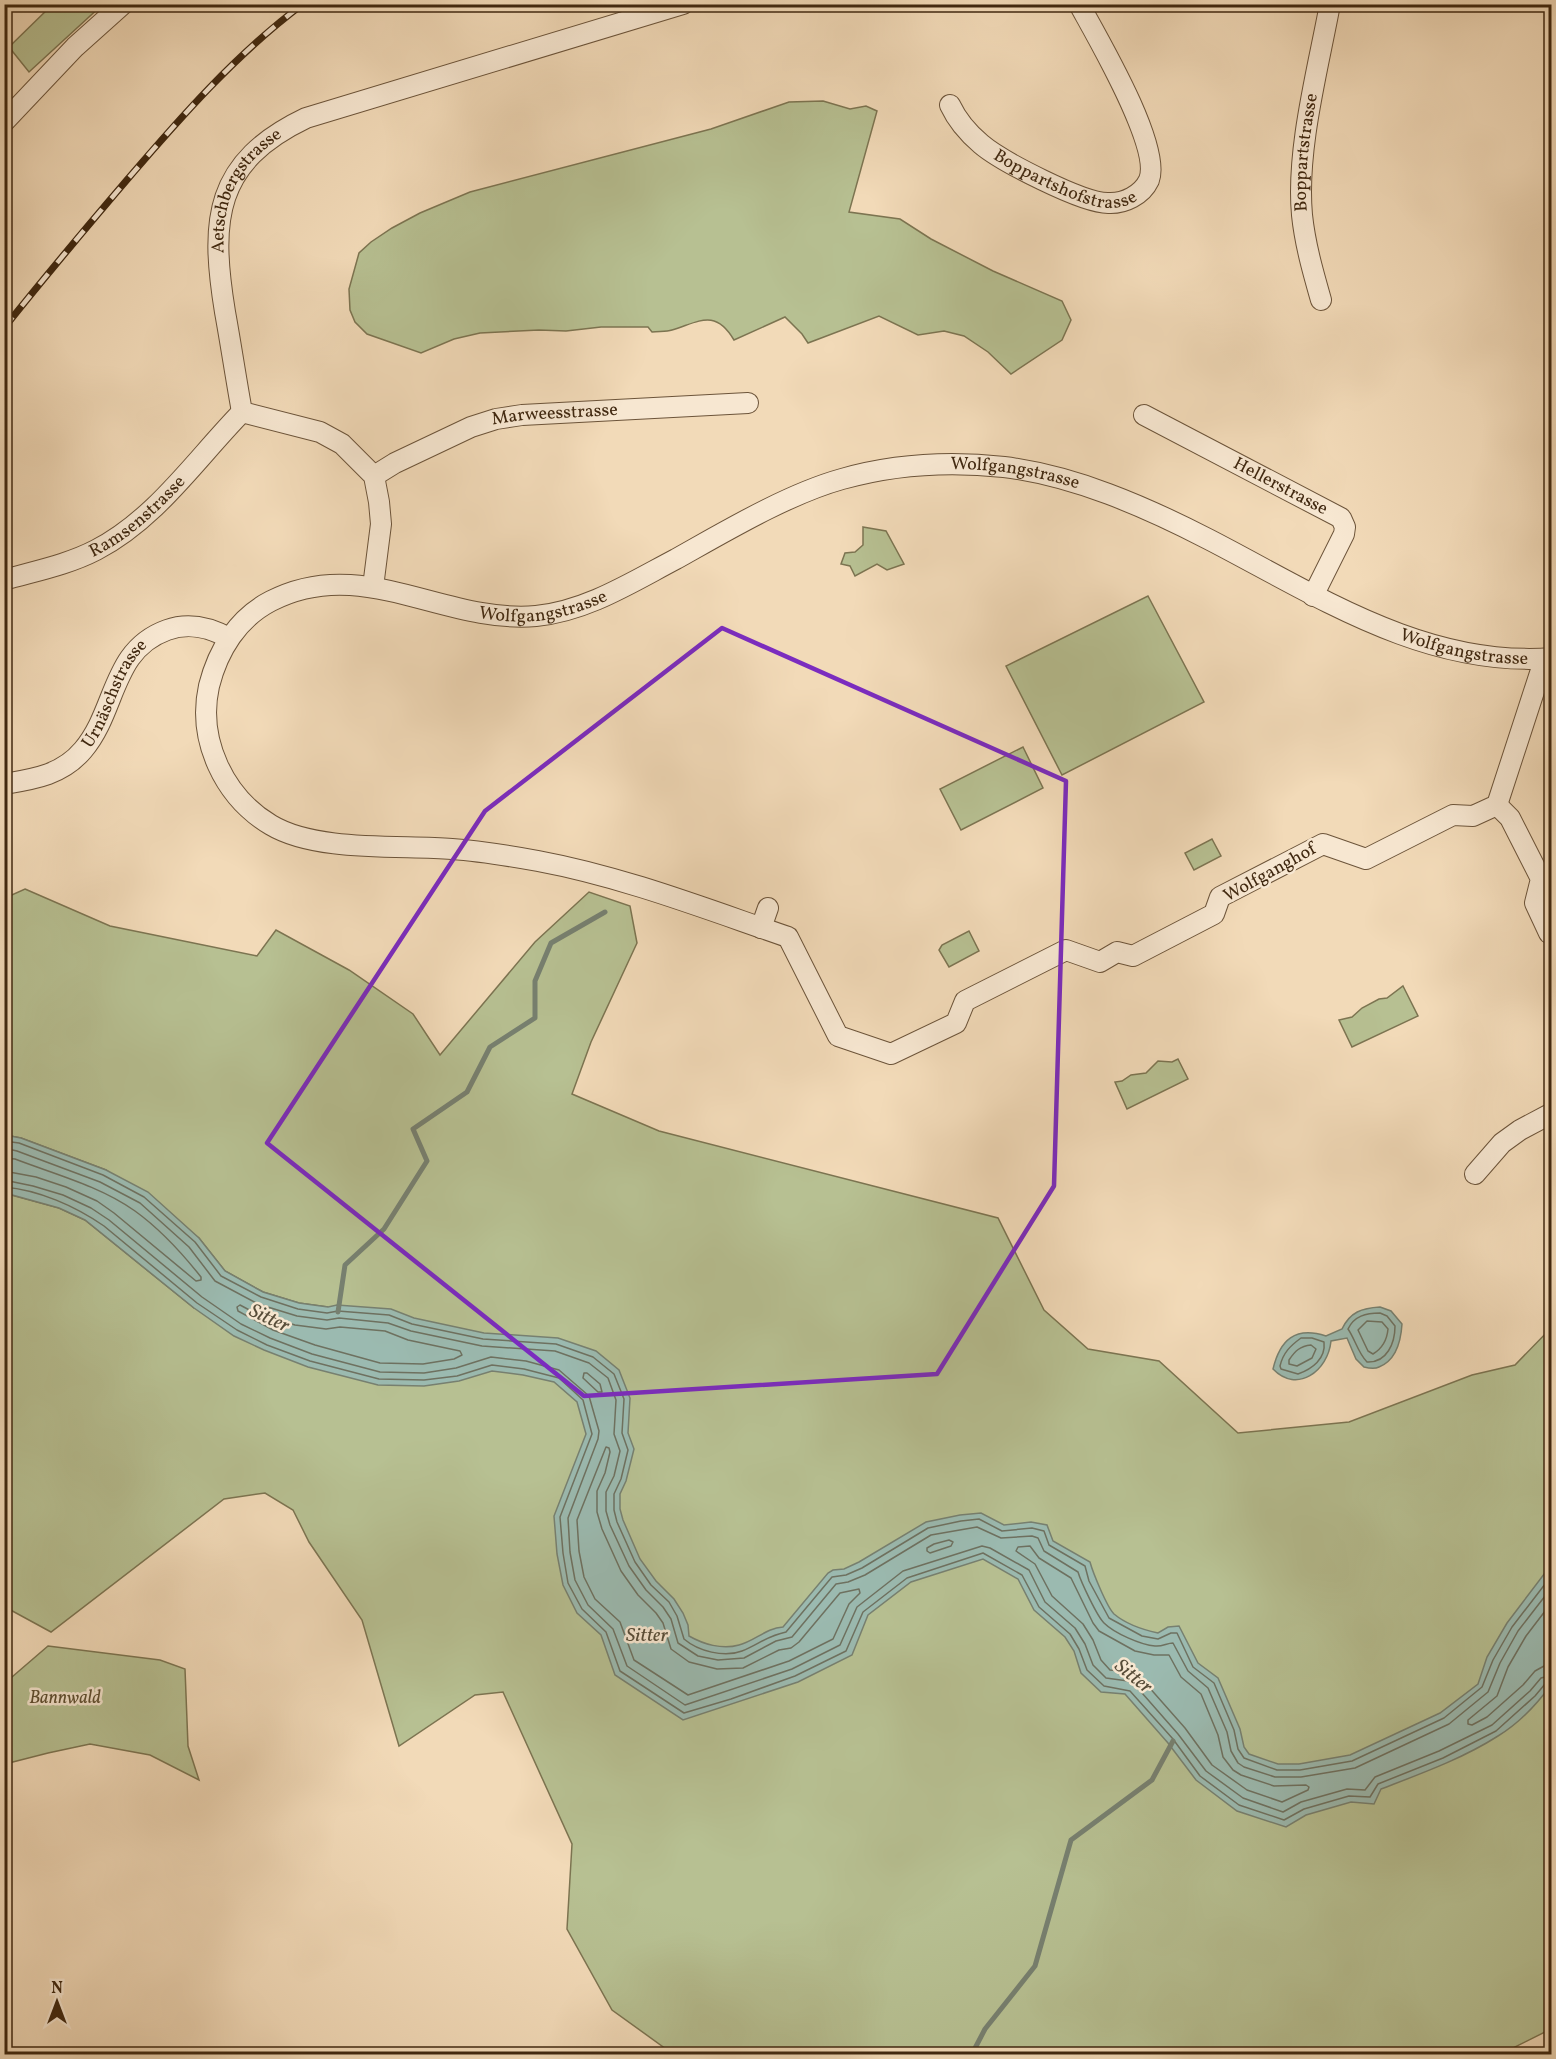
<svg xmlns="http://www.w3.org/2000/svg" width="1556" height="2059" viewBox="0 0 1556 2059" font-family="Vollkorn,serif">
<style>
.green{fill:#b7c092;stroke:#7c7451;stroke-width:1.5}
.water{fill:#9bbab0;stroke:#778070;stroke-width:1.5}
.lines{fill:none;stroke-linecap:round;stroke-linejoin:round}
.shore{stroke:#6e7160;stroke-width:1.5}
.stream{stroke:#778070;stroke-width:5}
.minor-casing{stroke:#6c543a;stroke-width:22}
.minor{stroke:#f7e7d1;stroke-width:20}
.rail-casing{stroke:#402810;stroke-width:7}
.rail{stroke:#f7e7d1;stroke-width:4.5;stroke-dasharray:14;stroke-linecap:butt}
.marked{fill:none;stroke:#7b2cbf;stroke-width:4.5;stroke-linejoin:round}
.labels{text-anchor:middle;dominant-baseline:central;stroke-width:5;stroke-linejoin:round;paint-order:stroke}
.street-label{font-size:18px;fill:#402810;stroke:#f7e7d1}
.park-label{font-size:18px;font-style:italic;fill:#5e4e30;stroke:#f7e7d1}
.water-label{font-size:20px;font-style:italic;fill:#574c38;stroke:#f7e7d1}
</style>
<rect width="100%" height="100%" fill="#f2dab8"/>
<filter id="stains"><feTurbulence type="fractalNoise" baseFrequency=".00333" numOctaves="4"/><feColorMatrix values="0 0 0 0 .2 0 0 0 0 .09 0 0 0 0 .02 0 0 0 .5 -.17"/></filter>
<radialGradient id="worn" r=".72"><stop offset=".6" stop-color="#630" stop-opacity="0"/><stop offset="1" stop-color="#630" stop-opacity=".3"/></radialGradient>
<g class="green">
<polygon points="52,5 102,5 29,72 9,47"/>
<path d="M823,101L850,109L866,106L877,111L849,212L900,219L931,239L993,271L1062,301L1071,320L1062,340L1011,374L988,352L964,336L944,331L918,335L879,316L808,343L802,334L785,317L734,340C715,308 699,322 672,330C666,332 659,331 652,332L648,327H601L566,331L539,330L480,333L454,339L421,353L367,334L355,322L350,310L349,289L359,253L371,242L392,228L420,213L470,192L711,129L789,102Z"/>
<polygon points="863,527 886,531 904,564 887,570 877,564 855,576 850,566 841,564 845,553 855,552 863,545"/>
<polygon points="1148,596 1204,702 1062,775 1006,666"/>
<polygon points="1023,747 1043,788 961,830 940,789"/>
<polygon points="1212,839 1221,856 1194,870 1185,853"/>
<polygon points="25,889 110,926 257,956 276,930 349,970 413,1014 440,1055 535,942 589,892 630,906 637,943 591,1042 572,1094 659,1131 998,1218 1044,1310 1088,1349 1159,1361 1238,1433 1349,1422 1472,1375 1515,1365 1551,1328 1551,2029 1501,2054 673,2054 612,2010 567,1929 572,1844 503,1692 475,1695 399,1746 362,1620 309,1542 293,1510 265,1493 224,1499 51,1632 5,1607 4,1193 59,1208 85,1220 194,1308 328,1307 299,1303 263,1292 225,1271 199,1238 106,1170 21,1138 5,1135 5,898"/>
<polygon points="969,931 979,951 949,967 939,950 942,945"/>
<polygon points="1403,986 1418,1016 1352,1047 1339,1020 1352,1017 1362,1008 1379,999 1387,998"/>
<polygon points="1178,1059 1188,1079 1127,1109 1115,1082 1122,1081 1131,1075 1146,1073 1158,1061 1172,1062"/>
<polygon points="48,1646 160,1660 185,1669 188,1746 199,1780 150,1755 90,1744 48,1753 5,1764 5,1683"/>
</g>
<g class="water">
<path d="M5,1135L21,1138L106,1170L148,1192L199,1238L225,1271L263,1292L299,1303L328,1307L337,1305L391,1309L414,1318L484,1333L558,1338L596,1351L619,1370L630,1398L628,1433L634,1449L626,1481L620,1494V1509L623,1520L640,1559L656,1581L674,1599L683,1613L688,1625L689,1636C703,1644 722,1650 739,1645C755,1641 766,1628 783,1627L828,1573L833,1570L844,1569L859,1562L926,1522L960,1515L981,1513L1004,1525L1031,1522L1047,1525L1053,1541L1090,1562C1093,1573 1107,1607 1114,1614C1126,1624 1144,1630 1158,1633L1168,1627L1179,1626L1198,1663L1218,1678L1240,1729L1244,1747L1249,1754L1278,1764H1299L1350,1755L1440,1713L1478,1684L1487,1657L1507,1623L1551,1565V1685C1537,1704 1518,1724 1498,1736C1462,1759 1420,1774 1381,1789L1374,1804L1351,1802L1306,1815L1286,1827L1237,1811L1196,1780L1168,1743L1125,1694L1101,1692L1081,1673L1074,1651L1065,1637L1034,1610L1018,1579L983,1559L911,1582L868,1615L852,1655L798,1682L683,1720L615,1675L601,1635L577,1613L563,1585L557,1554L554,1516L586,1434L577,1402L554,1382L523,1375L492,1371L459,1381L424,1386L378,1385L308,1367L264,1350L234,1336L194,1308L85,1220L59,1208L5,1193Z"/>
<path d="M1380,1307L1391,1311L1402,1324C1401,1340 1397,1360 1379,1367C1375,1369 1368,1368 1364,1367L1356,1359L1347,1338L1331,1341C1328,1371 1297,1394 1273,1369C1280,1340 1295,1326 1326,1336L1342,1329C1350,1312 1362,1308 1380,1307Z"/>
</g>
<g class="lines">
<g class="shore">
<path d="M4,1141L19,1143L103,1175L144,1197L195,1242L221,1276L261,1297L298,1309L327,1313L338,1311L389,1315L412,1324L483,1339L556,1344L593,1357L614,1374L624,1399L622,1433L628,1450L621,1479L614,1494V1510L617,1522L635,1562L651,1585L669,1602L677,1616L684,1639C698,1651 724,1658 742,1651C759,1644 767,1636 786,1632L832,1577L846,1575L862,1568L928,1528L961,1521L979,1519L1002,1531L1032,1528L1044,1531L1049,1545L1085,1566L1089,1581L1109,1618L1142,1636L1158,1639L1171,1633H1177L1193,1667L1214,1683L1234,1730L1238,1749L1244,1758L1277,1770H1300L1352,1761L1444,1718L1482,1687L1493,1660L1512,1627L1552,1575"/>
<path d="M4,1148L17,1151L100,1182L140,1203L189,1247L215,1281L258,1304L297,1316L327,1320L339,1318L388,1323L411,1331L482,1346L555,1351L589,1363L608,1378L616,1400L614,1434L620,1451L614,1476L606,1492V1511L610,1525L629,1566L646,1590L663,1607L671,1619L678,1643L698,1656L718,1660L744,1658L776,1641L792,1637L836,1584L848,1582L865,1575L931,1535L977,1527L1001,1538L1032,1536L1038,1538L1044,1551L1078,1572C1081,1582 1097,1616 1104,1623C1114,1633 1141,1645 1155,1646C1162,1647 1167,1643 1173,1643L1188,1671L1208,1688L1227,1732L1231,1751L1238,1763L1244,1767L1275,1777H1301L1355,1768L1449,1724L1488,1692L1500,1663L1518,1631L1552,1587"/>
<path d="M4,1158L15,1159C54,1174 100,1186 135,1211C160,1229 182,1253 201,1277V1280L196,1281L114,1213L97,1201L66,1187L36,1177L4,1171"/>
<polyline points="4,1180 33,1186 63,1195 91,1208 109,1220 202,1297 241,1324 270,1338 312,1354 380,1372 424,1373 456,1368 491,1357 526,1361 559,1370 589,1396 599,1431 598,1439 568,1518 570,1552 575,1580 588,1605 613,1629 627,1666 685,1705 792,1669 840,1645 857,1607 903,1571 982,1546 990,1548 1029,1570 1045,1602 1075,1628 1085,1644 1093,1665 1106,1678 1128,1681 1135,1685 1178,1734 1206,1771 1243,1798 1283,1812 1301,1802 1347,1789 1365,1790 1375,1777 1439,1751 1492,1725 1530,1691 1541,1678 1552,1675"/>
<path d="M4,1187C39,1190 75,1206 104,1226L197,1303L237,1330L267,1345L310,1361L379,1379L424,1380L457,1376L492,1365L524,1369L559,1378L583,1400L592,1434L560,1517L563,1553L568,1583L582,1609L606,1632L620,1671L684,1713L731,1699L795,1676L846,1651L863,1612L907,1578L983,1553L1022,1575L1039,1607L1070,1634L1079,1649L1087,1670L1104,1686L1130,1691L1173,1739L1200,1776L1239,1805L1284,1820L1304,1809L1349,1796L1370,1797L1378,1784L1443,1758L1496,1731L1535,1696L1545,1684L1552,1682"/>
<polygon points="240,1305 255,1313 295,1325 326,1329 340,1327 385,1331 408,1340 460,1351 462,1355 454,1359 423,1364 380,1363 315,1345 273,1330 238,1311 237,1307"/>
<path d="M1380,1313L1387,1316L1395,1326C1395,1343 1387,1363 1367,1362C1358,1353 1355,1339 1348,1329C1354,1316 1366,1313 1380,1313Z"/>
<path d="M1367,1321L1382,1322L1388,1329C1387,1340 1383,1348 1373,1354L1368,1351L1358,1330Z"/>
<path d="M1301,1338H1312L1324,1342C1326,1359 1312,1369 1298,1374L1281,1369L1280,1366C1283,1353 1290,1346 1301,1338Z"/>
<path d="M1311,1345L1316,1349L1312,1358L1297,1366L1289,1364V1360C1295,1351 1300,1346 1311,1345Z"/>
<polygon points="584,1373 587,1373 600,1384 602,1392 598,1392 583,1378"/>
<polygon points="606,1447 609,1448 610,1452 605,1473 597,1491 597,1512 602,1529 621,1571 638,1595 656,1613 663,1623 671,1649 689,1662 717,1669 743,1668 779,1650 791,1648 799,1642 840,1593 859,1589 860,1593 849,1604 833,1639 789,1661 688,1695 634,1660 620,1622 595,1599 584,1577 579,1551 577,1520"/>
<polygon points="949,1540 953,1542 951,1546 930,1553 927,1551 927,1548 934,1544"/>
<polygon points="1030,1546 1039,1558 1071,1578 1093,1623 1099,1631 1135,1651 1154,1655 1169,1655 1181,1677 1201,1694 1218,1735 1223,1757 1233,1770 1241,1775 1274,1786 1306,1785 1309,1787 1308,1790 1282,1802 1247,1790 1212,1765 1185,1728 1140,1677 1130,1672 1110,1670 1101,1660 1093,1640 1083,1624 1052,1596 1035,1564 1016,1551 1018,1547"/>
<polyline points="1552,1602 1526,1636 1508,1667 1497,1696 1468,1720 1468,1724 1472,1725 1487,1717 1523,1685 1535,1671 1544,1666 1552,1666"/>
</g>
<g class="stream">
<polyline points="338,1312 345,1265 384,1229 427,1161 413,1129 467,1092 490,1047 535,1018 535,981 551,943 605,912"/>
<polyline points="972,2054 985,2029 1035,1966 1071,1840 1152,1780 1173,1741"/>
</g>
<g class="minor-casing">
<g id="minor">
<path id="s1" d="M950,105C957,120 968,133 981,144C1001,161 1082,203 1108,203C1124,204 1142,195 1149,180C1162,147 1097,37 1079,4"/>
<polyline points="4,122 75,47 123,4"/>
<path id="s2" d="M1321,300C1313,272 1305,244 1302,215C1296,150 1318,69 1330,4"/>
<path id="s3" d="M1144,415L1341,518L1345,527L1344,534L1313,596"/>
<path id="s4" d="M374,476L395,463L471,427L496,419L522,415L748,403"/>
<path id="s5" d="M4,580C35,571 67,565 96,550C156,519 196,459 242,412"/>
<path id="s6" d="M373,587L381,524L379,502L374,476L342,444L320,432L242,412C236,379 231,345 225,312C210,220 214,162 306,118L683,4"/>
<path id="s7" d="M1541,659V670L1497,805L1473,816L1453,815L1366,859L1323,844L1220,897L1214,914L1133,956L1117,952L1100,962L1066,950L965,1001L956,1023L891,1054L838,1036L788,937C706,909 624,877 538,861C510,856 481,851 452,849C399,845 316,852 271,825C224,797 197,740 209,686C218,650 238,618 271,601C362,554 443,624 536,616C587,611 632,582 676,559C726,531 788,494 842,479C895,464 949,461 1004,467C1075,476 1144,506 1208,539C1315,594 1424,668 1552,658"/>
<path id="s8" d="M4,784C34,779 62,775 83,750C117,710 111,650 167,630C189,622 209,627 229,638"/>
<polyline points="1497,805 1510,818 1541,879 1535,903 1549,933 1552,934"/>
<polyline points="761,928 768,908"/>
<polyline points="1475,1174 1502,1143 1520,1130 1552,1113"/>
</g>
</g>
<use href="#minor" class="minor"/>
<g class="rail-casing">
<path id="rail" d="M4,328C44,278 85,229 126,181C180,118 236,54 303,4"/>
</g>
<use href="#rail" class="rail"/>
</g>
<path class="marked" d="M722,628L1066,781L1054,1186L937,1374L584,1396L267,1143L485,811Z"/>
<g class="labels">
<g class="street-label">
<text stroke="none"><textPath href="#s2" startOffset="150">Boppartstrasse</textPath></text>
<text stroke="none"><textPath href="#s1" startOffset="144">Boppartshofstrasse</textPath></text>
<text stroke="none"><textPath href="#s6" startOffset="495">Aetschbergstrasse</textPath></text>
<text stroke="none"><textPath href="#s4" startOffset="194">Marweesstrasse</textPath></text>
<text stroke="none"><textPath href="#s7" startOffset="2602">Wolfgangstrasse</textPath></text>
<text stroke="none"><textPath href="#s3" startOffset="154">Hellerstrasse</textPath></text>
<text stroke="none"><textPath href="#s5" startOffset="150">Ramsenstrasse</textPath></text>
<text stroke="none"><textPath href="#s7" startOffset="2098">Wolfgangstrasse</textPath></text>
<text stroke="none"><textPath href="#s7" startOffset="3088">Wolfgangstrasse</textPath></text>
<text stroke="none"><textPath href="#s8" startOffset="153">Urnäschstrasse</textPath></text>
<text transform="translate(1270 873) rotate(-29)">Wolfganghof</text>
</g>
<g class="park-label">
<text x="65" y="1698">Bannwald</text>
</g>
<g class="water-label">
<text transform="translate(269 1319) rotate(25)">Sitter</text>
<text x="647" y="1636">Sitter</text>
<text transform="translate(1133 1677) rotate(39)">Sitter</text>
</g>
</g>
<rect width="1556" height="2059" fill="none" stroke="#f2dab8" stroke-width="24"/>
<rect x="6" y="6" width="1544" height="2047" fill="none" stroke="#402810" stroke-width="3"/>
<rect x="12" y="12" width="1532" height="2035" fill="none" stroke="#402810" stroke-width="1.5"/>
<g transform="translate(57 2002)" stroke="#f7e7d1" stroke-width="4.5" paint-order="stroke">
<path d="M0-4.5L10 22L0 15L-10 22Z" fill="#402810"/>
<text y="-9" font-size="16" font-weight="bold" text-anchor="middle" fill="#402810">N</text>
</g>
<rect width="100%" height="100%" filter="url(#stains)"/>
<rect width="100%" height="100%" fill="url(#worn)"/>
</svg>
